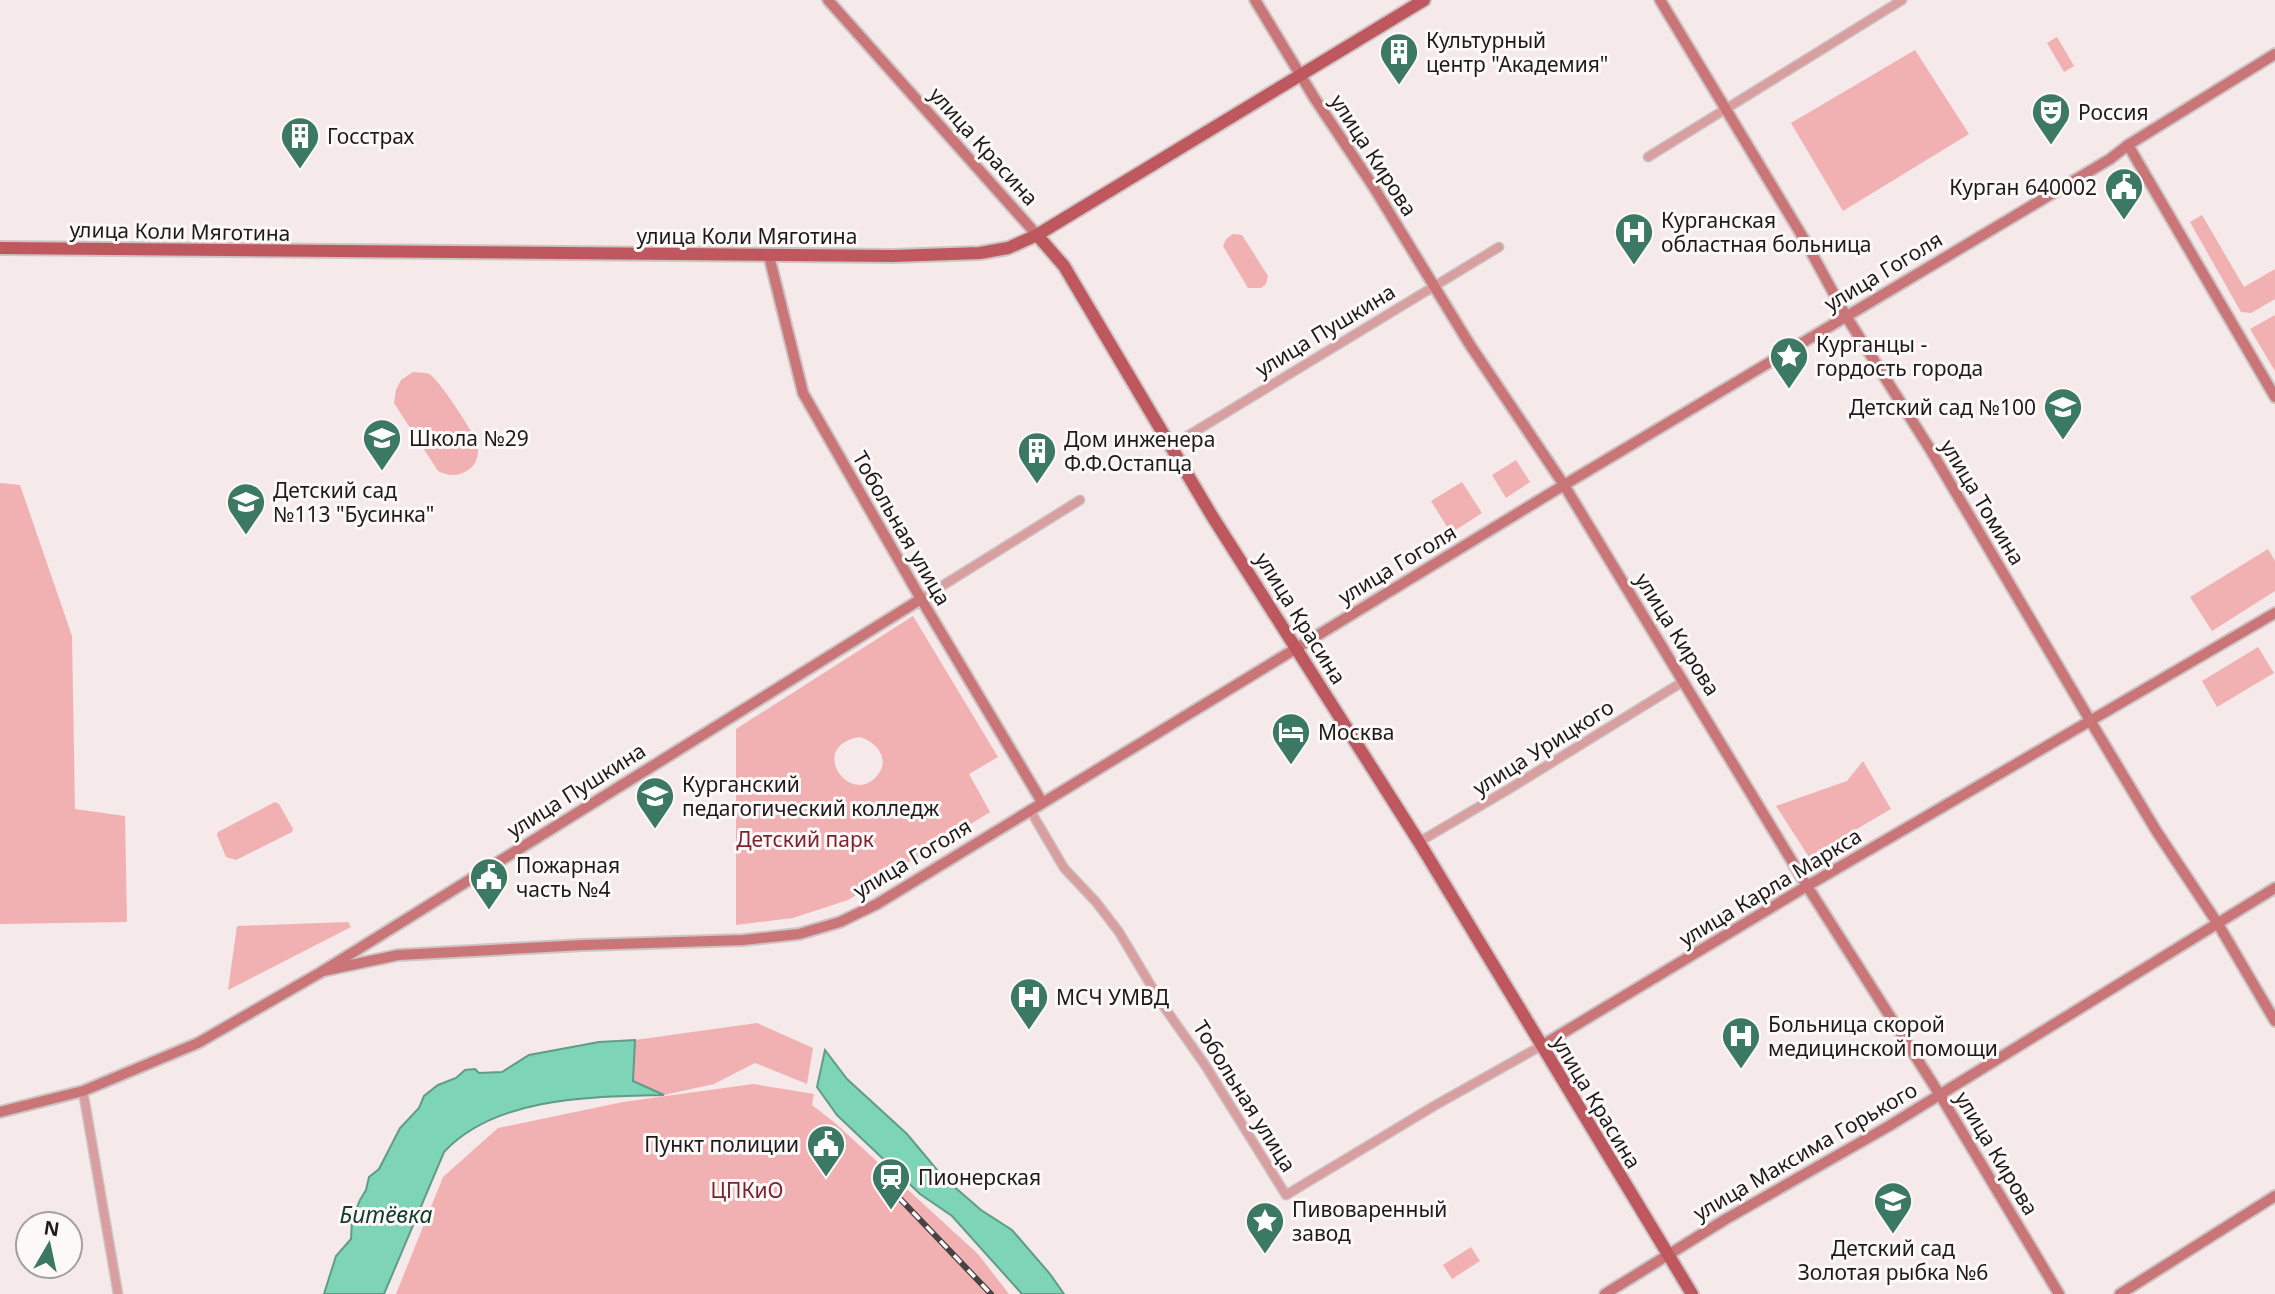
<svg xmlns="http://www.w3.org/2000/svg" width="2275" height="1294" viewBox="0 0 2275 1294" font-family="'Noto Sans',sans-serif">
<style>
.green{fill:#f1b1b2;fill-rule:evenodd}
.water{fill:#7dd4b7;stroke:#609c88;stroke-width:2}
.lines{fill:none;stroke-linecap:round;stroke-linejoin:round}
.street-casing{stroke:#cec4c4;stroke-width:11}
.secondary-casing{stroke:#cec4c4;stroke-width:14}
.primary-casing{stroke:#cec4c4;stroke-width:16}
.street{stroke:#d99e9f;stroke-width:8}
.secondary{stroke:#ca7679;stroke-width:10}
.primary{stroke:#be585e;stroke-width:12}
.rail-casing{stroke:#484343;stroke-width:6}
.rail{stroke:#fdf9f9;stroke-width:3.5;stroke-dasharray:10;stroke-linecap:butt}
.labels{text-anchor:middle;dominant-baseline:central;stroke-width:6;stroke-linejoin:round;paint-order:stroke}
.poi-label{font-size:21px;fill:#1e1a1a;stroke:#fdf9f9;text-anchor:start}
.street-label{font-size:21px;fill:#1e1a1a;stroke:#fdf9f9}
.park-label{font-size:21px;fill:#7d222d;stroke:#fdf9f9}
.water-label{font-size:23px;font-style:italic;fill:#123a2e;stroke:#fdf9f9}
</style>
<rect width="100%" height="100%" fill="#f5e9e9"/>
<g class="green">
<polygon points="2057,37 2074,66 2064,72 2047,43"/>
<polygon points="1915,50 1969,134 1843,211 1791,123"/>
<polygon points="2202,215 2244,287 2275,269 2275,299 2251,313 2241,312 2190,222"/>
<polygon points="1233,234 1242,235 1268,276 1266,284 1261,288 1248,288 1223,246 1226,239"/>
<polygon points="2275,315 2275,371 2250,329"/>
<path d="M413,372C418,373 425,372 429,374C438,378 472,430 476,441C480,452 478,464 468,470C458,477 449,476 438,471L394,403L396,390L401,380Z"/>
<polygon points="1516,460 1530,482 1506,498 1492,475"/>
<polygon points="1462,482 1482,513 1451,533 1431,501"/>
<polygon points="0,483 20,485 72,636 75,809 125,816 127,922 0,924"/>
<polygon points="2268,549 2275,561 2275,591 2212,631 2190,597"/>
<path d="M913,616L998,757L969,774L990,812L848,900L793,918L736,925V729ZM859,737C874,740 890,757 879,773C853,811 805,747 859,737Z"/>
<polygon points="2258,647 2274,673 2217,707 2202,681"/>
<polygon points="1863,761 1891,809 1809,857 1776,806 1847,781"/>
<polygon points="275,802 279,804 293,829 292,832 236,860 226,857 217,835 218,832"/>
<polygon points="348,922 351,927 228,990 237,926"/>
<polygon points="757,1023 813,1048 807,1084 755,1063 714,1084 664,1095 633,1081 635,1040"/>
<polygon points="753,1084 814,1094 812,1105 834,1122 978,1254 1009,1294 396,1294 443,1177 498,1128 623,1102"/>
<polygon points="1471,1247 1480,1261 1452,1279 1443,1265"/>
</g>
<g class="water">
<path d="M635,1040L633,1081L664,1095C593,1097 496,1096 444,1152L384,1294H324L336,1256L351,1239L352,1220L360,1200L366,1190L369,1177L379,1169L400,1128L419,1108L424,1096L438,1085L456,1078L465,1070L475,1069L479,1073L502,1072L529,1055L599,1042Z"/>
<polygon points="825,1050 847,1079 907,1134 943,1177 981,1210 1012,1230 1050,1274 1064,1294 1022,1294 952,1216 920,1194 837,1115 817,1087"/>
</g>
<g class="lines">
<g class="street-casing">
<g id="street">
<polyline points="1648,157 1902,0"/>
<polyline points="1171,446 1499,247"/>
<polyline points="921,599 1080,500"/>
<polyline points="1030,810 1064,868 1096,902 1119,932 1162,1004 1205,1065 1286,1195 1434,1106 1541,1046"/>
<polyline points="1419,842 1509,789 1684,681"/>
<polyline points="83,1091 118,1294"/>
</g>
</g>
<g class="secondary-casing">
<g id="secondary">
<polyline points="828,0 1037,235"/>
<polyline points="1255,0 1315,99 1373,186 1470,345 1564,485 1807,886 1940,1095 2059,1294"/>
<polyline points="1660,0 1804,239 1846,316 1930,449 2091,722 2157,832 2218,924 2275,1021"/>
<polyline points="2128,145 2275,397"/>
<polyline points="769,256 803,393 921,599 1042,802"/>
<polyline points="323,971 398,955 583,945 743,940 799,934 840,922 877,904 1564,485 2110,159 2128,145 2275,54"/>
<polyline points="1541,1046 1807,886 2275,613"/>
<polyline points="0,1112 83,1091 198,1043 323,971 921,599"/>
<polyline points="1605,1294 1726,1219 1889,1126 2275,888"/>
<polyline points="2120,1294 2275,1196"/>
</g>
</g>
<g class="primary-casing">
<g id="primary">
<polyline points="1037,235 1064,266 1212,516 1419,842 1692,1294"/>
<polyline points="0,248 893,256 980,253 1008,248 1037,235 1424,0"/>
</g>
</g>
<use href="#street" class="street"/>
<use href="#secondary" class="secondary"/>
<use href="#primary" class="primary"/>
<g class="rail-casing">
<polyline id="rail" points="885,1183 991,1294"/>
</g>
<use href="#rail" class="rail"/>
</g>
<defs>
<g id="building-pin" transform="scale(2.0125)"><path d="M0 17L-7.5 6A9.5 9.5 0 1 1 7.5 6Z" fill="#3b7965" stroke="#fdf9f9"/><path d="M-4-6H4V6H1V3H-1V6H-4ZM-2.5-4.3h1.7v1.8h-1.7ZM.8-4.3h1.7v1.8H.8ZM-2.5-1h1.7V.8h-1.7ZM.8-1h1.7V.8H.8Z" fill="#fff"/></g>
<g id="theatre-pin" transform="scale(2.0125)"><path d="M0 17L-7.5 6A9.5 9.5 0 1 1 7.5 6Z" fill="#3b7965" stroke="#fdf9f9"/><path d="M-5-5.5Q0-4 5-5.5V0Q5 5 0 6Q-5 5-5 0ZM-3.3-2.5H-1v1.5H-3.3ZM1-2.5H3.3v1.5H1ZM-2.8 1Q0 5.5 2.8 1Z" fill="#fff"/></g>
<g id="civic-pin" transform="scale(2.0125)"><path d="M0 17L-7.5 6A9.5 9.5 0 1 1 7.5 6Z" fill="#3b7965" stroke="#fdf9f9"/><path d="M-.6-6.5H3V-4.5H.6V-3L4-1V1h2V6H-6V1h2V-1L-.6-3ZM-1.2 2.5V6h2.4V2.5Z" fill="#fff"/></g>
<g id="hospital-pin" transform="scale(2.0125)"><path d="M0 17L-7.5 6A9.5 9.5 0 1 1 7.5 6Z" fill="#3b7965" stroke="#fdf9f9"/><path d="M-5-5h3v3.5h4V-5h3V5h-3V1.5h-4V5h-3Z" fill="#fff"/></g>
<g id="sight-pin" transform="scale(2.0125)"><path d="M0 17L-7.5 6A9.5 9.5 0 1 1 7.5 6Z" fill="#3b7965" stroke="#fdf9f9"/><path d="M0-6L1.8-2.2L6-1.7L2.9 1.2L3.7 5.4L0 3.3L-3.7 5.4L-2.9 1.2L-6-1.7L-1.8-2.2Z" fill="#fff"/></g>
<g id="school-pin" transform="scale(2.0125)"><path d="M0 17L-7.5 6A9.5 9.5 0 1 1 7.5 6Z" fill="#3b7965" stroke="#fdf9f9"/><path d="M0-5L7-2L0 1L-7-2ZM-4 1L0 2.5L4 1V4Q0 6-4 4Z" fill="#fff"/></g>
<g id="hotel-pin" transform="scale(2.0125)"><path d="M0 17L-7.5 6A9.5 9.5 0 1 1 7.5 6Z" fill="#3b7965" stroke="#fdf9f9"/><path d="M-6-4.5h1.5V1H6V5H4.5V3h-9V5H-6ZM-4 0a1.8 1.8 0 1 1 3.6 0ZM.5 0V-2.5h3Q6-2.5 6 0Z" fill="#fff"/></g>
<g id="university-pin" transform="scale(2.0125)"><path d="M0 17L-7.5 6A9.5 9.5 0 1 1 7.5 6Z" fill="#3b7965" stroke="#fdf9f9"/><path d="M0-5L7-2L0 1L-7-2ZM-4 1L0 2.5L4 1V4Q0 6-4 4Z" fill="#fff"/></g>
<g id="station-pin" transform="scale(2.0125)"><path d="M0 17L-7.5 6A9.5 9.5 0 1 1 7.5 6Z" fill="#3b7965" stroke="#fdf9f9"/><path d="M-3-6H3Q5-6 5-4V2Q5 4 3 4L4.5 6H3L1.5 4h-3L-3 6H-4.5L-3 4Q-5 4-5 2V-4Q-5-6-3-6ZM-3.5-4v3h7v-3ZM-3.5 1v1.5H-2V1ZM2 1v1.5H3.5V1Z" fill="#fff"/></g>
</defs>
<g fill-rule="evenodd">
<use href="#building-pin" x="1399" y="52"/>
<use href="#theatre-pin" x="2051" y="112"/>
<use href="#building-pin" x="300" y="136"/>
<use href="#civic-pin" x="2124" y="187"/>
<use href="#hospital-pin" x="1634" y="232"/>
<use href="#sight-pin" x="1789" y="356"/>
<use href="#school-pin" x="2063" y="407"/>
<use href="#school-pin" x="382" y="438"/>
<use href="#building-pin" x="1037" y="451"/>
<use href="#school-pin" x="246" y="502"/>
<use href="#hotel-pin" x="1291" y="732"/>
<use href="#university-pin" x="655" y="796"/>
<use href="#civic-pin" x="489" y="877"/>
<use href="#hospital-pin" x="1029" y="997"/>
<use href="#hospital-pin" x="1741" y="1036"/>
<use href="#civic-pin" x="826" y="1144"/>
<use href="#station-pin" x="891" y="1177"/>
<use href="#school-pin" x="1893" y="1201"/>
<use href="#sight-pin" x="1265" y="1221"/>
</g>
<g class="labels">
<g class="poi-label">
<text x="1426" y="40">Культурный<tspan x="1426" dy="24">центр "Академия"</tspan></text>
<text x="2078" y="112">Россия</text>
<text x="327" y="136">Госстрах</text>
<text x="2097" y="187" text-anchor="end">Курган 640002</text>
<text x="1661" y="220">Курганская<tspan x="1661" dy="24">областная больница</tspan></text>
<text x="1816" y="344">Курганцы -<tspan x="1816" dy="24">гордость города</tspan></text>
<text x="2036" y="407" text-anchor="end">Детский сад №100</text>
<text x="409" y="438">Школа №29</text>
<text x="1064" y="439">Дом инженера<tspan x="1064" dy="24">Ф.Ф.Остапца</tspan></text>
<text x="273" y="490">Детский сад<tspan x="273" dy="24">№113 "Бусинка"</tspan></text>
<text x="1318" y="732">Москва</text>
<text x="682" y="784">Курганский<tspan x="682" dy="24">педагогический колледж</tspan></text>
<text x="516" y="865">Пожарная<tspan x="516" dy="24">часть №4</tspan></text>
<text x="1056" y="997">МСЧ УМВД</text>
<text x="1768" y="1024">Больница скорой<tspan x="1768" dy="24">медицинской помощи</tspan></text>
<text x="799" y="1144" text-anchor="end">Пункт полиции</text>
<text x="918" y="1177">Пионерская</text>
<text x="1292" y="1209">Пивоваренный<tspan x="1292" dy="24">завод</tspan></text>
<text x="1893" y="1248" text-anchor="middle">Детский сад<tspan x="1893" dy="24">Золотая рыбка №6</tspan></text>
</g>
<g class="street-label">
<text transform="translate(984 146) rotate(48)">улица Красина</text>
<text transform="translate(1374 155) rotate(57)">улица Кирова</text>
<text transform="translate(180 231) rotate(1)">улица Коли Мяготина</text>
<text x="747" y="236">улица Коли Мяготина</text>
<text transform="translate(1883 271) rotate(-31)">улица Гоголя</text>
<text transform="translate(1325 330) rotate(-31)">улица Пушкина</text>
<text transform="translate(1983 502) rotate(59)">улица Томина</text>
<text transform="translate(902 528) rotate(60)">Тобольная улица</text>
<text transform="translate(1397 564) rotate(-31)">улица Гоголя</text>
<text transform="translate(1301 618) rotate(58)">улица Красина</text>
<text transform="translate(1678 634) rotate(58)">улица Кирова</text>
<text transform="translate(1543 747) rotate(-32)">улица Урицкого</text>
<text transform="translate(576 790) rotate(-32)">улица Пушкина</text>
<text transform="translate(912 858) rotate(-31)">улица Гоголя</text>
<text transform="translate(1770 887) rotate(-31)">улица Карла Маркса</text>
<text transform="translate(1245 1096) rotate(58)">Тобольная улица</text>
<text transform="translate(1597 1102) rotate(59)">улица Красина</text>
<text transform="translate(1805 1151) rotate(-30)">улица Максима Горького</text>
<text transform="translate(1997 1153) rotate(59)">улица Кирова</text>
</g>
<g class="park-label">
<text x="805" y="839">Детский парк</text>
<text x="747" y="1190">ЦПКиО</text>
</g>
<g class="water-label">
<text x="386" y="1214">Битёвка</text>
</g>
</g>
<g transform="translate(49 1245) rotate(9)"><circle r="33" fill="#fdf9f9" stroke="#a4a0a0" stroke-width="2"/>
<path d="M0-5L12 26L0 18L-12 26Z" fill="#3b7965"/>
<text y="-10" font-size="19" font-weight="bold" text-anchor="middle" fill="#1e1a1a">N</text>
</g>
</svg>
